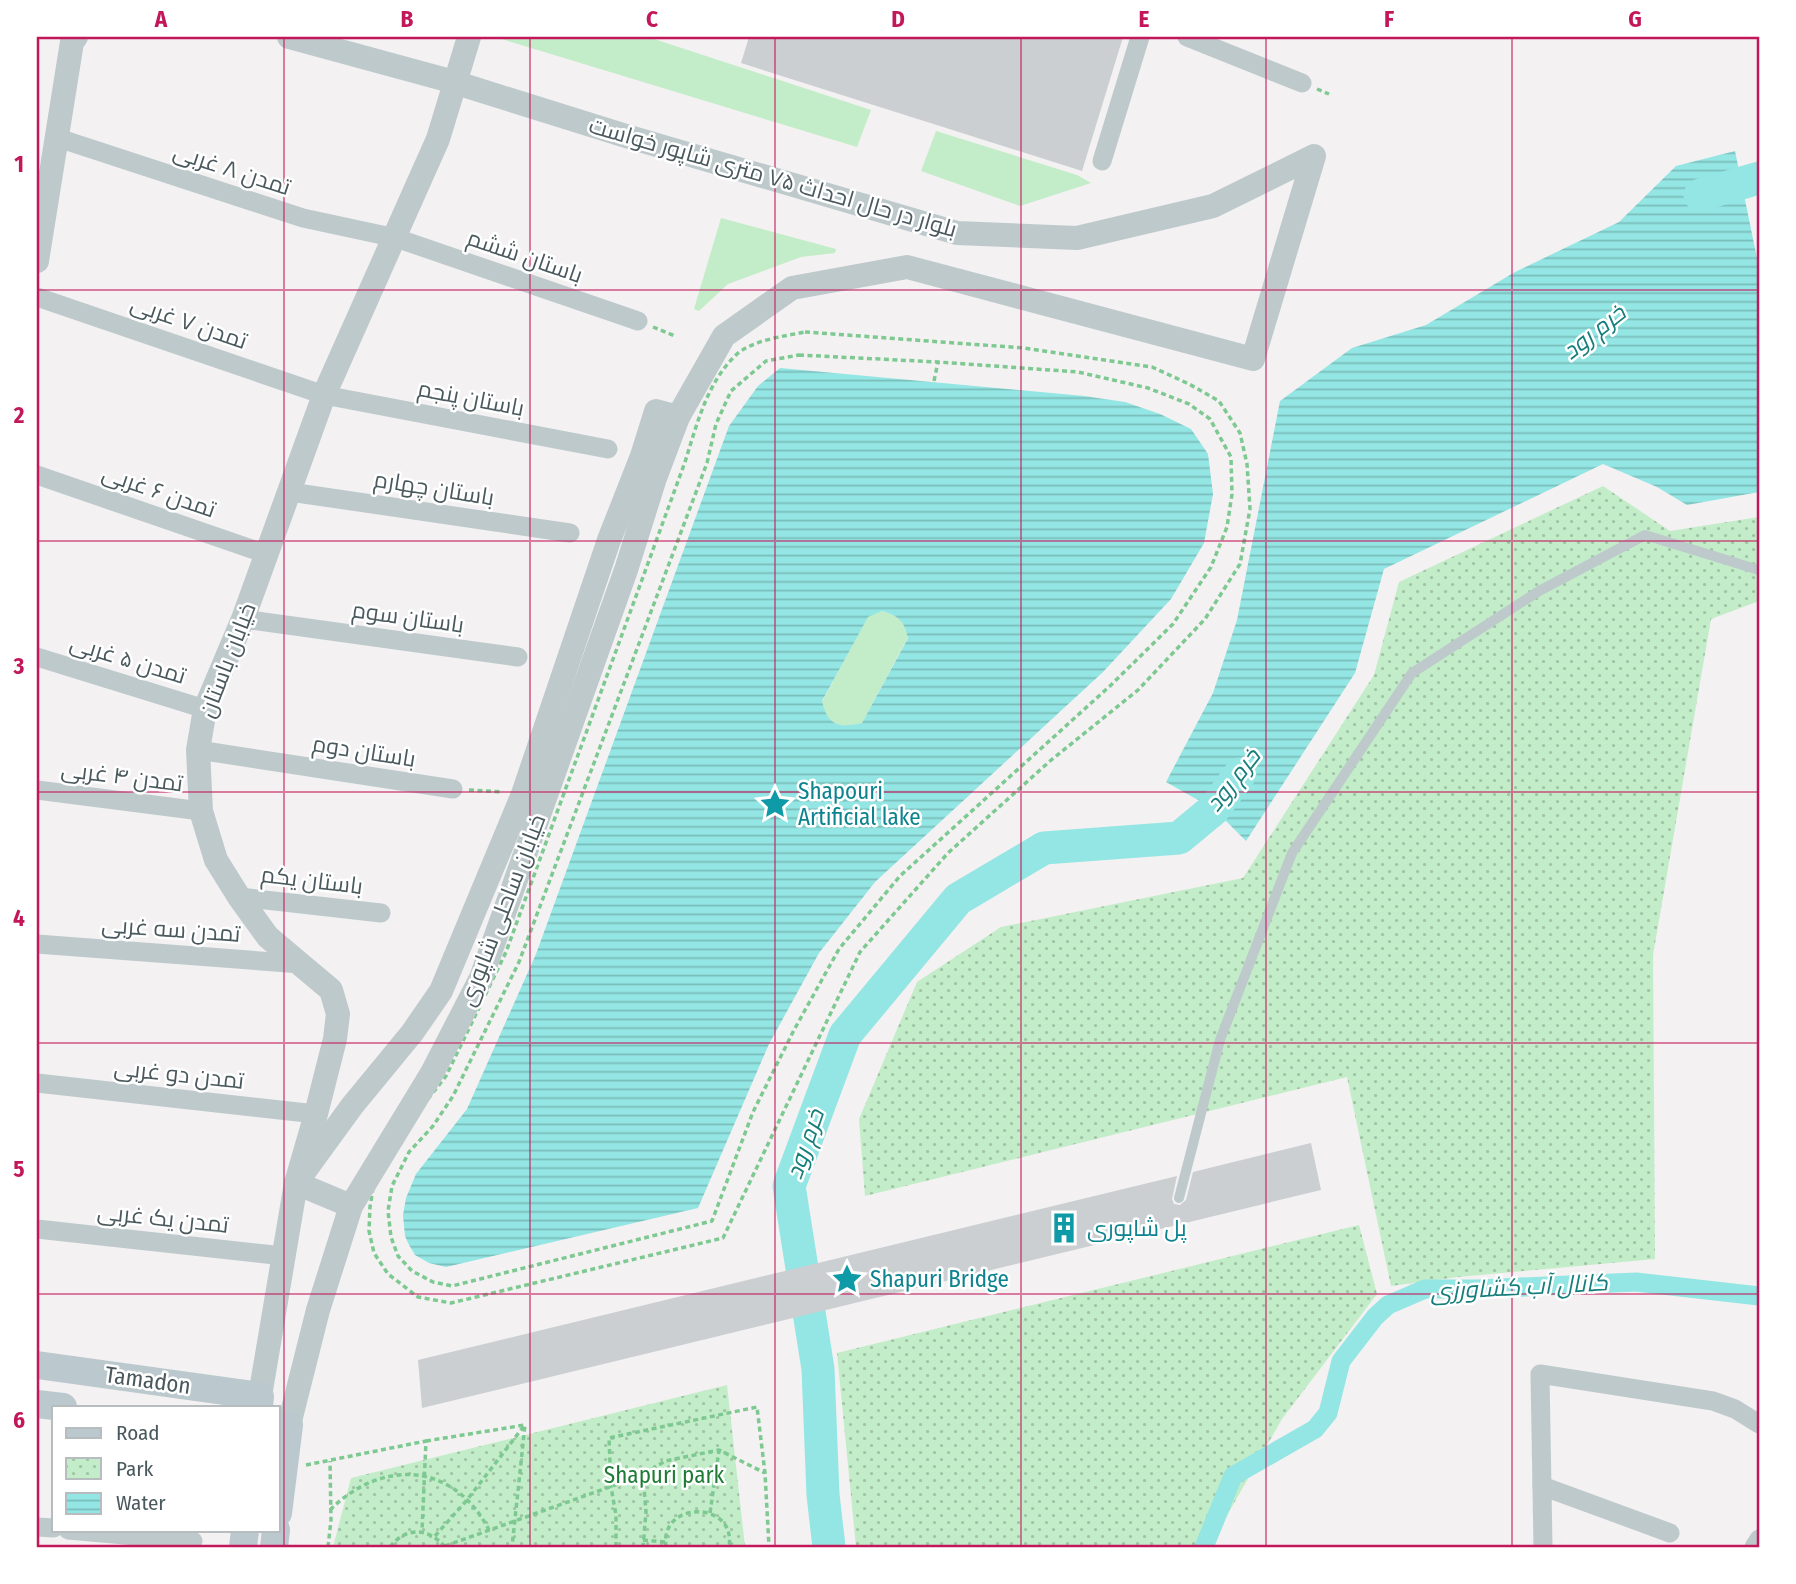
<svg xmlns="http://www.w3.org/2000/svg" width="1796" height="1584" viewBox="0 0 1796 1584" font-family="'Fira Sans Condensed',Cairo,sans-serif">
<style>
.grass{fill:#c3edc9}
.park{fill:url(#park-dots)}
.water{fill:url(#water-rules);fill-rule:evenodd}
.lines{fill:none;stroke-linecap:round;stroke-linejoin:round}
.canal{stroke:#93e6e3;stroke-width:19}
.river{stroke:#93e6e3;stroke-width:33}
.building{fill:#cbcfd2}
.path{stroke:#7dc991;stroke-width:3.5;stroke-dasharray:5 3.5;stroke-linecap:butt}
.service{stroke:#bec9cc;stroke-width:10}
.minor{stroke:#bec9cc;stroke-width:19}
.tertiary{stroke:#bec9cc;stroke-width:24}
.secondary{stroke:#bbc9ce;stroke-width:28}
.grid{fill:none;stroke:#c2185b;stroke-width:2;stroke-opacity:0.55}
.labels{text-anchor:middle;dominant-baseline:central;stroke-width:5;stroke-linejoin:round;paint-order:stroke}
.street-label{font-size:23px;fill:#4a595d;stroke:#fff}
.culture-label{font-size:23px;fill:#0d838f;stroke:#fff;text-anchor:start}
.park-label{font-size:23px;fill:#1e7b36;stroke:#fff}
.water-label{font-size:24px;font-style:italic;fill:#167e7b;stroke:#fff}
.neatline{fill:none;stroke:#c2185b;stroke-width:2.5}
.grid-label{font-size:23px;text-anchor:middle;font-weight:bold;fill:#c2185b}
</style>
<defs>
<pattern id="park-dots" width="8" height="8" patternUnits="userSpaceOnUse" patternTransform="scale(1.75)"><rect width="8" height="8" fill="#c3edc9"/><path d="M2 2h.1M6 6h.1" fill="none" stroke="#a0c3a6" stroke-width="1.8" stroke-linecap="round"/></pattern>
<pattern id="water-rules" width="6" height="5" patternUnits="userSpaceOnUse" patternTransform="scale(1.75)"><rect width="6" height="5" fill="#93e6e3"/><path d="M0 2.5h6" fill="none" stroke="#7abdbb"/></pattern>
</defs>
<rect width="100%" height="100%" fill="#f3f1f1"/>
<g class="grass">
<polygon points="495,37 648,37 871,110 857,147"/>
<polygon points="936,131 1077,175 1091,183 1020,206 921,171"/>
<polygon points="721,218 836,249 835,253 801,257 728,284 699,311 694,309"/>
<path d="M882,611C898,616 904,620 908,637L862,723C839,728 828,726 822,702L868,616Z"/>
</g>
<g class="park">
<polygon points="1603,486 1670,531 1759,517 1759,601 1711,619 1653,955 1655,1259 1458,1277 1391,1286 1347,1077 865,1196 859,1119 917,982 1001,927 1243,878 1374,675 1399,582"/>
<polygon points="1359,1225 1377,1294 1282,1419 1209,1547 856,1547 837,1353"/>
<polygon points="727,1385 745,1547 333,1547 351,1478"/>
</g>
<g class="water">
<polygon points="1735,151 1759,268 1759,492 1687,505 1657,487 1603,464 1384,569 1355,673 1246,841 1214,809 1166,782 1213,693 1237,620 1280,401 1352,348 1426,325 1515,272 1619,222 1676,166"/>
<path d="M780,368L1084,396L1125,402L1160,414L1191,429L1208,454L1213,494L1204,543L1171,599L1103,672L875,882L819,953L769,1044L698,1208L446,1267L429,1263L415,1255L409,1245L405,1236L403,1215L406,1198L416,1174L467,1109L536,954L729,426L758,386ZM882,611C898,616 904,620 908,638L862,723C839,728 828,726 822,701L868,617Z"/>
</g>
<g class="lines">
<polyline class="canal" points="1204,1547 1233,1476 1315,1429 1328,1413 1341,1361 1375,1317 1388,1305 1425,1289 1478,1289 1636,1282 1759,1296"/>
<g class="river">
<polyline points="1700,195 1759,178"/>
<polyline points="829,1547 823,1495 818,1369 789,1186 845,1035 958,899 1044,848 1179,838 1214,809 1240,774"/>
</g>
</g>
<g class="building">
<polygon points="749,37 1123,37 1082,171 741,63"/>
<polygon points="1311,1143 1321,1190 422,1408 418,1360 1177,1176 1172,1199 1174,1204 1180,1205 1186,1200 1193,1172"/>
</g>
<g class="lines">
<g class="path">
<polyline points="1317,89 1329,94"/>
<polyline points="653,327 675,336"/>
<path d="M805,332L1024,348L1152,367L1189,384L1219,401L1240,433L1247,464L1250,509L1240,564L1205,619L1138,690L1050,761L948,853L860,952L723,1238L451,1303L418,1297L388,1274L374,1253L369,1231L370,1207L374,1182L388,1150L446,1076L506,952L685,462C697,424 707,382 737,354C753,340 785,336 805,332Z"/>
<polygon points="799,355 938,362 1078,372 1148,388 1189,404 1210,419 1231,457 1232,494 1227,527 1211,567 1173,624 1110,686 900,876 839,949 794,1030 753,1112 712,1221 452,1286 433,1282 412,1271 398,1256 391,1237 388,1211 392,1186 409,1152 433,1126 453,1096 519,962 707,463 716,424 731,391 766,361"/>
<polyline points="934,381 938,362"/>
<polyline points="469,790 503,792"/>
<polyline points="426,1441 525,1425 512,1547"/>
<polyline points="306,1465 426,1441 422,1531"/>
<polyline points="643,1475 646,1512 643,1547"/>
<path d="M330,1510C382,1458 454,1462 489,1530"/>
<polyline points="710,1513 719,1450"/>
<polyline points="435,1536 467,1500 524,1426"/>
<polyline points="643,1540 665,1542"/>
<polyline points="445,1546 643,1475 665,1461 719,1450 765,1473"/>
<polyline points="328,1547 331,1520 330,1461"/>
<path d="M390,1547C406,1526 429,1528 445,1547"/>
<polyline points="616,1547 616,1515 611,1487 609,1438 757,1407 765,1473 769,1547"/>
<path d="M666,1547C659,1500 737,1500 729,1547"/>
</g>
<polyline class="service" points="1179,1198 1220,1040 1292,853 1412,673 1539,591 1645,535 1759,570"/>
<g class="minor">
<polyline points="1187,37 1302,83"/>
<polyline points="55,137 303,218 396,238 638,321"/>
<polyline points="1102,161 1140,37"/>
<polyline points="37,297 324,395 608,449"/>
<polyline points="37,475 266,554"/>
<polyline points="290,492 570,533"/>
<polyline points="243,619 518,657"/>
<polyline points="37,657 205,709"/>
<polyline points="198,750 453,789"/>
<polyline points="37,790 201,811"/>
<polyline points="239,897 381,913"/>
<polyline points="37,944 301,964"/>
<polyline points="37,1083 316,1114"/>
<polyline points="37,1229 284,1256"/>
<polyline points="1542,1486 1670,1533"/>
<polyline points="37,1527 54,1528"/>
<polyline points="68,1530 193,1541"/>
<polyline points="1543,1547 1540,1374 1713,1401 1735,1409 1759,1424"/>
<polyline points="1754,1547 1759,1539"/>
</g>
<g class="tertiary">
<polyline points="37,261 72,42 76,37"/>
<polyline points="296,1183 316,1114 335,1039 338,1014 331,990 268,937 239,897 216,860 201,811 198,750 205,709 243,619 324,395 438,139 469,37"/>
<polyline points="296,1183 351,1206"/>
<polyline points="260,1396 296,1183 352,1106 412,1033 441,991 523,794 609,540 642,456 656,411 678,417"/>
<polyline points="289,1425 318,1310 351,1206 432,1073 481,978 626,570 655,478 678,417 724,336 792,288 907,267 1253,359 1314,156 1213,206 1077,238 957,233 626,136 447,80 289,37"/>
</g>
<g class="secondary">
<polyline points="37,1365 260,1396 259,1407"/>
<polyline points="37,1404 63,1407"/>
<polyline points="278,1513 289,1425"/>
<polyline points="243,1547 245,1530"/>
<polyline points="274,1547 276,1530"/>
</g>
</g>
<path class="grid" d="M284,37V1547M530,37V1547M775,37V1547M1021,37V1547M1266,37V1547M1512,37V1547M37,290H1759M37,541H1759M37,792H1759M37,1043H1759M37,1294H1759"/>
<defs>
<g id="sight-bare" transform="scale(2.415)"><path d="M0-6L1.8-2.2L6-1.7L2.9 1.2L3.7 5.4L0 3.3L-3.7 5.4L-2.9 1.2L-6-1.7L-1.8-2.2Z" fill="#0f9aa8" stroke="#fff" stroke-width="2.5" paint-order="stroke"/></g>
<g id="building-bare" transform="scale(2.415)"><path d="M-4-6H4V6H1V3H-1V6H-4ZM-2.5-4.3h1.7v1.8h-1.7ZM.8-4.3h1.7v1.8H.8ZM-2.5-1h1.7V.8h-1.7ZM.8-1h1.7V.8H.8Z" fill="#0f9aa8" stroke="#fff" stroke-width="2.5" paint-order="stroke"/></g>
</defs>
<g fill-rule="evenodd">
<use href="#sight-bare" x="775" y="804"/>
<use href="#building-bare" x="1064" y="1228"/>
<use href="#sight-bare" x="847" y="1279"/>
</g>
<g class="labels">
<g class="street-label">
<text transform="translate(232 169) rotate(18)">تمدن ۸ غربی</text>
<text transform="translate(773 177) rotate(16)">بلوار در حال احداث ۷۵ متری شاپور خواست</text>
<text transform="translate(525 256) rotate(19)">باستان ششم</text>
<text transform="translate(189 322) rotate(19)">تمدن ۷ غربی</text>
<text transform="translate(471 398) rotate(11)">باستان پنجم</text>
<text transform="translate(434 488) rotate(9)">باستان چهارم</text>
<text transform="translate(159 491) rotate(19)">تمدن ۶ غربی</text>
<text transform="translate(408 617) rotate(8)">باستان سوم</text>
<text transform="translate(128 659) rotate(17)">تمدن ۵ غربی</text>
<text transform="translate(227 660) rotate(-69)">خیابان باستان</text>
<text transform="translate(364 751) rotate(9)">باستان دوم</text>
<text transform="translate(122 776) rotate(7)">تمدن ۴ غربی</text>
<text transform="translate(312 880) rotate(7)">باستان یکم</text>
<text transform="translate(502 910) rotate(-69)">خیابان ساحلی شاپوری</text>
<text transform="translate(171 929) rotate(4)">تمدن سه غربی</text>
<text transform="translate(179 1074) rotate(6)">تمدن دو غربی</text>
<text transform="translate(163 1218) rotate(6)">تمدن یک غربی</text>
<text transform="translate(148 1380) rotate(8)">Tamadon</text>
</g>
<g class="culture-label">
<text x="798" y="791">Shapouri<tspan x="798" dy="26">Artificial lake</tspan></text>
<text x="1087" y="1228">پل شاپوری</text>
<text x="870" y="1279">Shapuri Bridge</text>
</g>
<g class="park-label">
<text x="664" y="1475">Shapuri park</text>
</g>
<g class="water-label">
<text transform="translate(1594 332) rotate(-38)">خرم رود</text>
<text transform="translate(1233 780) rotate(-52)">خرم رود</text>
<text transform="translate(805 1144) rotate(-71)">خرم رود</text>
<text transform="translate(1519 1287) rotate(-3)">کانال آب کشاورزی</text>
</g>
</g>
<rect width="1796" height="1584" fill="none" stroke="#ffffff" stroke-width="77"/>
<rect x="52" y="1406" width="228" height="126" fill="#ffffff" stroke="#b7bdbe" stroke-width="2"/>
<rect x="66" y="1428" width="35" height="10" fill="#bbc9ce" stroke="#b7bdbe" stroke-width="2"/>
<text x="116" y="1440" font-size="21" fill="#4a595d">Road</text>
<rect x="66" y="1458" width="35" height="21" fill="url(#park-dots)" stroke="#b7bdbe" stroke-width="2"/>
<text x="116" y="1476" font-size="21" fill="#4a595d">Park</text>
<rect x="66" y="1493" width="35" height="21" fill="url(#water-rules)" stroke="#b7bdbe" stroke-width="2"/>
<text x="116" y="1510" font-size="21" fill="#4a595d">Water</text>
<rect x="38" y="38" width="1720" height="1508" class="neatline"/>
<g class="grid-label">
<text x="161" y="27">A</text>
<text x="407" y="27">B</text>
<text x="652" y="27">C</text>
<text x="898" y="27">D</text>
<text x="1144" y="27">E</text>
<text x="1389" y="27">F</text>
<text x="1635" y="27">G</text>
<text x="19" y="172">1</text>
<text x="19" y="423">2</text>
<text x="19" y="674">3</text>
<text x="19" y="926">4</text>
<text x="19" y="1177">5</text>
<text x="19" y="1428">6</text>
</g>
</svg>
